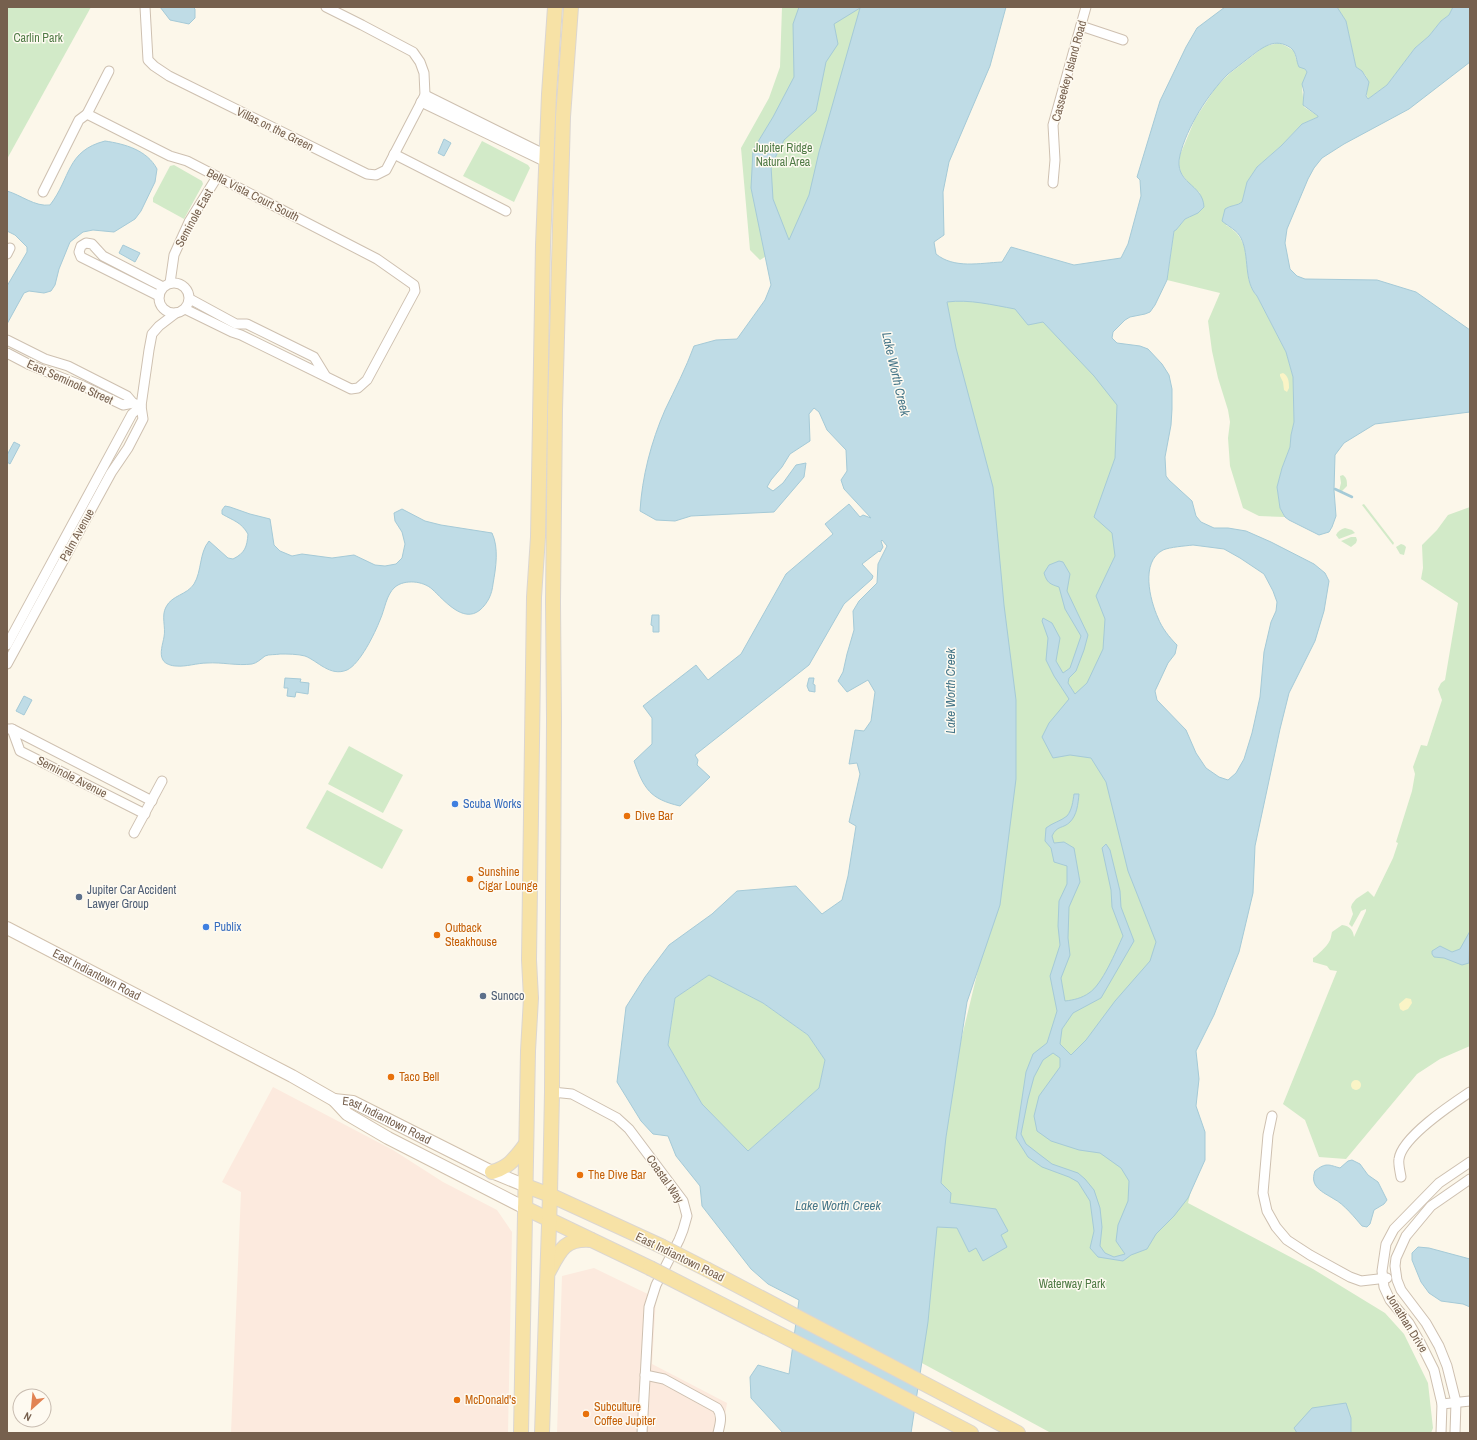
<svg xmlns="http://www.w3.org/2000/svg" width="1477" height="1440" viewBox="0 0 1477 1440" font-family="'Archivo Narrow',sans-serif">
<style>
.commercial{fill:#fceade}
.green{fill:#d2eac8}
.sand{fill:#faf4c6}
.water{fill:#bfdce6;stroke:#a5cad7;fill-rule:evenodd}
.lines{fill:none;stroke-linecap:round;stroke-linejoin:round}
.stream{stroke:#a5cad7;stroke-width:2.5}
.street-casing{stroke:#cec0b0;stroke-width:11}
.secondary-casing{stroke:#d1c1ad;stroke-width:14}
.primary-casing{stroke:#dbd6d1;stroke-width:16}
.street{stroke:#fff;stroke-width:9}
.secondary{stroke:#fff;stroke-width:12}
.primary{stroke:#f7e2a6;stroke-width:14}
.primary-bridge-casing{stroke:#dbd6d1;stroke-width:16;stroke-linecap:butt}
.primary-bridge{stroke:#f7e2a6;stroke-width:14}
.shop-dot{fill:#3f7fe0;stroke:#fefaf1;stroke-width:1.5}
.food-dot{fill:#e8710a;stroke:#fefaf1;stroke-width:1.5}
.service-dot{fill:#5c6f8a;stroke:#fefaf1;stroke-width:1.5}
.labels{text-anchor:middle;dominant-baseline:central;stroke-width:3;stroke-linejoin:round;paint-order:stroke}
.park-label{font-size:12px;fill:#507b46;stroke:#fefaf1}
.street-label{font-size:12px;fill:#76604e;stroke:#fefaf1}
.shop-label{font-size:12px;fill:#366cbe;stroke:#fefaf1;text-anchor:start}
.food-label{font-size:12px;fill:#c56008;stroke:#fefaf1;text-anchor:start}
.service-label{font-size:12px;fill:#4e5e75;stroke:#fefaf1;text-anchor:start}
.water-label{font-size:13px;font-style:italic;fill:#477789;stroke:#fefaf1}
</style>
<rect width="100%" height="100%" fill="#fcf7ea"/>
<g class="commercial">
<polygon points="273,1087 393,1150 443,1182 497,1210 512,1232 508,1433 231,1433 241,1192 222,1182"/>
<polygon points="594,1268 656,1298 652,1364 727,1403 722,1433 557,1433 562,1276"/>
</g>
<g class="green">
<polygon points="7,7 91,7 7,159"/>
<polygon points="782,7 868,7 832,141 792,240 760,260 750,250 741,148 769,98 780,67"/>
<path d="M1337,7H1453L1449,15L1441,21L1429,36L1415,48L1387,85L1368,99C1365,92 1369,83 1366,76C1363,72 1360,70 1356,67L1346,21Z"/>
<path d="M1279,43L1286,46L1294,51L1296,59L1307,72L1302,87L1304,107L1318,116V117L1302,124L1281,146L1257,167L1247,182L1242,202L1240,204L1228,207L1226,225C1258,243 1238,275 1257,296L1286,352L1293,377L1294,422L1291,435L1290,447L1282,468L1277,487L1280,508L1285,517L1259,516L1243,508L1230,466L1228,438L1230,422L1228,410L1218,378L1212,351L1208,321L1220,293L1167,280L1174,231L1176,230L1185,219L1190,217L1200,193L1191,186L1181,173L1179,165L1180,155L1195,119L1216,87L1229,74L1265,46Z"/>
<polygon points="482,141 528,165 530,168 514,202 463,176"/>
<polygon points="174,165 202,181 203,184 184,219 153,202 153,198 170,166"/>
<polygon points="953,293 990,299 1059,326 1125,411 1198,1127 1197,1166 1188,1203 1313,1269 1385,1313 1404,1334 1428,1383 1433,1428 1431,1433 1051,1433 920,1362 949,1090 993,908 938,319"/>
<path d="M1343,475C1347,478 1347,481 1347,486L1341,492L1339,491L1341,483L1340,476Z"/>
<polygon points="1364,504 1394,543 1393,545 1362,505"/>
<path d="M1470,507V1046L1440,1059L1417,1074L1346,1159L1319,1157L1305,1120L1283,1104L1337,971L1330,970L1327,966L1313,962V958C1317,956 1327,946 1329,942C1331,939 1331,936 1332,932L1342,925C1350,926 1353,930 1354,937L1366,911V909L1361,911L1352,927L1349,924L1353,914L1351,907L1352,904L1356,899L1368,891L1374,897L1393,858L1398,843L1396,842L1412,791L1415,774L1413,767L1421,745L1427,746L1442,700L1438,689L1441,683L1445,680L1458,603L1421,579L1423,568L1422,545L1437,530L1448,515Z"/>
<path d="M1345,528L1352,530L1355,533L1339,539L1336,535C1338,531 1341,529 1345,528Z"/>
<polygon points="1351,537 1356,537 1357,540 1356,543 1351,547 1341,541"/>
<polygon points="1401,544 1404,545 1406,547 1404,555 1400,554 1396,547"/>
<polygon points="349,746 403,775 383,813 328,784"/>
<polygon points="327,790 403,830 382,869 306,828"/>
<polygon points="709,975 763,1003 808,1035 825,1060 819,1088 748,1151 702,1104 668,1045 675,998"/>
</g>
<g class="sand">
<path d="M1283,373C1289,376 1289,383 1289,388L1287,392L1284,390L1283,382L1280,376V374Z"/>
<polygon points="1406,998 1411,999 1412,1003 1408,1009 1403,1011 1400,1009 1399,1004"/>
<circle cx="1356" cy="1085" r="5"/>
</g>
<g class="water">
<polygon points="160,7 193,7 195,9 195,18 189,24 170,20"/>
<path d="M799,7H1006L990,66L949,162L943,192L944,235L934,242L936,254C954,269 980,263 1002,262L1011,247L1074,265L1121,258L1128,244L1141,196L1140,180L1137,177L1160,101L1186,47L1197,28L1225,7H1337L1346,21L1356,67L1362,71L1369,82L1366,96L1368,99L1387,85L1415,48L1429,36L1441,21L1449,15L1453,7H1470V62L1409,109L1344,144L1322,158L1314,168L1308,179L1287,229L1285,243L1290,269L1297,276L1305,279L1377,280L1416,292L1470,330V412L1375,424L1344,443L1335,455L1334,490L1336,516L1332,527L1329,532L1319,535L1289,520L1285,517L1280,508L1277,487L1282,468L1290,447L1291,435L1294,422L1293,377L1286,352L1257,296C1243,281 1250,256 1241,238C1237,230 1229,227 1222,221L1225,209C1230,205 1238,206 1242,202L1247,182L1257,167L1281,146L1302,124L1318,117V116L1303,105L1304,92L1302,84L1307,72L1305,69L1299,67C1296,61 1297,53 1291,48C1275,37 1263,47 1250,57C1243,63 1235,68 1228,74C1208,94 1187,127 1180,155C1173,184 1203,183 1204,207L1198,213L1185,219L1176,230L1174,231L1167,280L1155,305L1150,312L1145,314L1130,317L1125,320L1113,332L1112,338L1117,343L1140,346L1148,349L1162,364L1169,375L1172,389V409L1171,425L1165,457L1166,476L1169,480L1192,501L1196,516L1201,522L1214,528H1228L1246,531L1271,542L1314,564L1325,573L1329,581L1324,611L1315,641L1289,693L1280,729L1255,846L1253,893L1239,952L1214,1015L1196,1051L1199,1079L1196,1106L1205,1132V1160L1188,1198L1174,1216L1156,1234L1147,1249L1131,1255L1123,1261L1098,1257L1090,1248L1094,1231L1090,1201L1078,1182L1069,1177L1042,1167L1028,1157L1016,1138L1026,1072L1033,1054L1047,1043L1057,1011L1050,976L1060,945L1058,926L1059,901L1067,884V866L1054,862L1051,848L1045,841L1046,828C1052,823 1061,821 1067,816C1072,810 1073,801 1074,794H1079C1078,804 1077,815 1070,822C1063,829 1057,825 1052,836L1054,843L1064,842L1074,848L1080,882L1069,907L1068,938L1070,955L1061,978L1065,1001C1074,1000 1082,998 1089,993C1102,985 1116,951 1123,936L1112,907L1111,890L1102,848L1106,844L1110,850L1120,891L1121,907L1134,941L1101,998L1073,1013L1062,1029L1060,1044L1071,1055L1086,1040L1115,1001L1150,961L1156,942L1128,871L1106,782L1091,758L1070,755L1053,758L1042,737L1049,723L1069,699L1054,676L1046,660L1048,638L1042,621L1043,618L1052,623L1060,638L1056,661L1063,673L1070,668L1081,636L1065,609L1059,587C1050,584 1047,583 1044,573L1049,565L1059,561L1063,562L1070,574L1067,591L1088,635L1084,650L1076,671L1069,678L1068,683L1075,694L1087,683L1103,649L1105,619L1096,596L1115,556L1112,533L1094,517L1115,458L1117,405L1094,376L1043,322L1028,325L1015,309C993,305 969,299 947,302L956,348L993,487L1004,605L1016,700V779L1000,905L967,1002L946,1137L941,1183L951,1193L950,1203L996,1209L1008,1231L1001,1235L1007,1247L983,1261L976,1248L969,1252L957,1228L937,1227L928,1322L911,1433H783L751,1398L750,1377L758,1365L789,1374L799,1300L768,1284L751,1269L702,1206L700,1186L676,1156L668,1136L653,1134L641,1121L617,1082L626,1007L645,977L669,945L712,914L737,891L796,886L822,914L842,900L848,876L856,826L849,822L860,774L857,763L849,764L855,730L864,731L871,721L875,692L868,680L847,692L838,681L843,672L847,654L854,630L853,611L859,601L877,583L878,564L887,546L882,540L881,541L883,547L880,552L879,551L862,564L873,576L872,579L844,604L809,665L695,755L698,760L697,765L710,777L680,806C650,799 644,789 634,761L652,744V718L643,706L696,665L708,680L741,654L786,574L833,534L825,524L849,504L860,517L863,515L871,518L844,489L841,480L847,471L846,450L827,430L819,412L814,408L809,414L810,441L790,454L782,467L771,480L767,487L773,491L783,483L796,465L806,463L804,477L774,512L691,516L675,521L656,520L640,511C642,477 651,442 665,410C675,389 686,368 694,346L716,340L737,339L765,300L771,285L751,188L753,150L773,117L794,77L793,24ZM860,8L819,152L809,195L789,240L773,199L771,166L784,140L816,111L826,62L838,44L834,24ZM1193,545L1224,549L1240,558L1264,574L1273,591L1277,602L1276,611L1271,622L1264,652L1260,697L1252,733L1244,759L1236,773L1228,780L1219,777L1206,768L1196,753L1186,730L1157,700L1155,691L1168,663L1175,654L1177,645C1169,637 1162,628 1158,618C1150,600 1140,562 1163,550C1170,547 1185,546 1193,545ZM709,975L763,1003L808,1035L825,1060L819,1088L748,1151L702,1104L668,1045L675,998ZM1053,1053L1060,1058V1067L1039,1096L1034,1116L1037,1131L1051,1141L1079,1150L1100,1153L1121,1168L1129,1181L1128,1201L1118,1225L1116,1241L1125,1254L1114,1257L1105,1253L1100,1246L1102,1227L1100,1208L1094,1190L1085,1179L1078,1173L1052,1164L1026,1144L1021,1134L1028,1099L1034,1077L1043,1060Z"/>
<polygon points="444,139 451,143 444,156 438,153"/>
<path d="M105,141C125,144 147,150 157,169L155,182L141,211L135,219L114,232L93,230L83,232L70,242L59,269L55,285L51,291L44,293L29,291L24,293L7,324V286L27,252V247L15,235L7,231V191C21,195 35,207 50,205C71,178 66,151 105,141Z"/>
<polygon points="123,245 140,253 135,262 119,253"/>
<polygon points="14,442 20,445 10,464 7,462 7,455"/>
<path d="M225,506L230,507L250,514L270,519L274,545L280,551L292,556L302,554L332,558L354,555L375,565L385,566L396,564L402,558L405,544L402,532L395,521L394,513L402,509L425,521L441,525L492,533C499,548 496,567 493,584C492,594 488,603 480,610C463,624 444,600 432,589C423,581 405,579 395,587C386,595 385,609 380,620C375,633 360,664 347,670C330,677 318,661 305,656C298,654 287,654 280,654C276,655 269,654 265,656C261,659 257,663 252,664C237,666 222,662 207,663C197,663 186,667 176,666C172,666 165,664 163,660C159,654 163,643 164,637C166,627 161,616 166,607C172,595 187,595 194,584C202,571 199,553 209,541L228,558L233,559C245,553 247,547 248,534C241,522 234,521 222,514V510Z"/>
<polygon points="652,615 659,615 659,632 653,632 653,626 651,625"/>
<polygon points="285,678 301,679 300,682 309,683 308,694 296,692 295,697 287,696 288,688 284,688"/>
<polygon points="809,678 814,678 813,684 815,685 815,692 809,691 807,686"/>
<polygon points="24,696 32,700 24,715 16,711"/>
<polygon points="1470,931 1469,963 1462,965 1444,958 1434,957 1432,954 1432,951 1440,946 1452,952 1460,949"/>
<path d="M1352,1160L1360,1164L1368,1175L1378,1182L1387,1200L1384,1204L1374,1210L1370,1224L1367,1227L1362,1226C1355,1218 1344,1204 1334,1199C1323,1192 1309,1187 1315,1171C1326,1162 1329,1165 1340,1168L1348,1161Z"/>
<polygon points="1418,1247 1429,1248 1470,1259 1470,1307 1463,1304 1441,1301 1429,1293 1421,1282 1412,1260 1412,1253"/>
<polygon points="1346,1403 1351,1418 1351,1433 1297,1433 1294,1428 1312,1408"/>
</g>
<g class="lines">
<polyline class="stream" points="1335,489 1352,497"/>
<g class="street-casing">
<g id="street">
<polyline points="145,7 148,60 154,66 169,76 367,174 376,175 386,170 425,95 424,73 420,62 413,52 362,25 326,7"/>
<polyline points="1081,26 1123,40"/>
<polyline points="425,95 546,155"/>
<polyline points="421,102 546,162"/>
<polyline points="87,114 170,156 187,161 377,259 414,285 415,291 367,380 358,388 351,389 241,335 232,332 185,309"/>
<polyline points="394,154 506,211"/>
<polyline points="1053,183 1055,160 1053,125 1086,7"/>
<polyline points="43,192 79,120 87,114 109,71"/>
<polyline points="7,254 10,248"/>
<circle cx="174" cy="298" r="15"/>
<polyline points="170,283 174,255 189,222 217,177"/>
<polyline points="159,296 81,257 79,252 81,246 86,243 92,244 103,256 163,287"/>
<polyline points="190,299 236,324 247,324 314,357 325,375"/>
<polyline points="7,340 45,359 68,366 127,396 133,403 141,406"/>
<polyline points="7,353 30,365 83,386 123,405 133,403"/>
<polyline points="7,645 132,414 141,406"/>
<polyline points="7,664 111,473 128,448 143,419 141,406 149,350 152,334 159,326 176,313"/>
<polyline points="7,729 12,729 20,751 145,814"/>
<polyline points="12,729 152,801"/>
<polyline points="134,833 162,781"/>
<polyline points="552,1092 572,1094 617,1118 629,1129 683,1201 687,1216 683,1230 679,1240 656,1285 649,1307 642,1433"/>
<polyline points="1272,1116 1268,1135 1263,1193 1267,1211 1276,1227 1287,1240 1310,1255 1350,1277 1361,1281 1387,1278"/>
<path d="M1401,1177C1400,1171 1398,1164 1399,1159C1402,1137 1452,1104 1470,1092"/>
<path d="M645,1375L664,1379L717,1408C723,1416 720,1424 718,1433"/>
<polyline points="1442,1404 1470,1401"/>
<polyline points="1441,1433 1442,1404 1434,1370 1421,1344 1409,1323 1390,1300 1384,1287 1382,1271 1386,1244 1394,1229 1439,1183 1470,1162"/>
<polyline points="1455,1433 1456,1402 1447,1366 1439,1346 1426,1323 1401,1290 1397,1280 1395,1266 1396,1258 1406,1236 1431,1206 1470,1179"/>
</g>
</g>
<g class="secondary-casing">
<g id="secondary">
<path id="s1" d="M7,928L292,1076L334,1100L347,1114L388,1138L525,1208"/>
<path id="s2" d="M334,1100L353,1102L492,1172L526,1186"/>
</g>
</g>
<g class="primary-casing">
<g id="primary">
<path d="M492,1172C510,1167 515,1158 526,1144"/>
<polyline points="526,1186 550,1195 661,1246"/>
<polyline points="525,1208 650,1268"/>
<polyline points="708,1270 1018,1433"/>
<path d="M549,1271C560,1250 565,1238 591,1240"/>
<polyline points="848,1369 971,1433"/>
<polyline points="521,1433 528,1051 531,998 529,960 534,597 538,537 543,245 549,94 555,7"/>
<polyline points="542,1433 550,1195 552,1092 554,719 553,602 555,410 563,117 571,7"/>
</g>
</g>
<use href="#street" class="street"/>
<use href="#secondary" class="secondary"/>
<use href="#primary" class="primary"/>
<g class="primary-bridge-casing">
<g id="primary-bridge">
<polyline points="661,1246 708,1270"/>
<polyline points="650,1268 848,1369"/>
</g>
</g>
<use href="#primary-bridge" class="primary-bridge"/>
</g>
<g class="shop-dot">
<circle cx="455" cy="804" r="4"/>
<circle cx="206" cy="927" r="4"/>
</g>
<g class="food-dot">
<circle cx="627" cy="816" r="4"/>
<circle cx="470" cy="879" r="4"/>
<circle cx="437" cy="935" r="4"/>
<circle cx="391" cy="1077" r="4"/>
<circle cx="580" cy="1175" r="4"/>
<circle cx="457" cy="1400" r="4"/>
<circle cx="586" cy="1414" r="4"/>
</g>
<g class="service-dot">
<circle cx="79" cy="897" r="4"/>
<circle cx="483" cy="996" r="4"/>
</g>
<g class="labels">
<g class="park-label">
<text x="38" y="38">Carlin Park</text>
<text x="783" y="148">Jupiter Ridge<tspan x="783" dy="14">Natural Area</tspan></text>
<text x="1072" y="1284">Waterway Park</text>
</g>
<g class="street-label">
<text transform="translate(1069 71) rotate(-75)">Casseekey Island Road</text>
<text transform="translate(275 129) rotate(26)">Villas on the Green</text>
<text transform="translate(253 195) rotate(27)">Bella Vista Court South</text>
<text transform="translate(194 218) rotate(-61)">Seminole East</text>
<text transform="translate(70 382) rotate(24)">East Seminole Street</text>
<text transform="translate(77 535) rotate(-61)">Palm Avenue</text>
<text transform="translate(72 777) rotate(27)">Seminole Avenue</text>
<text stroke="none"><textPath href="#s1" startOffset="101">East Indiantown Road</textPath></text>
<text stroke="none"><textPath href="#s2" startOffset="57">East Indiantown Road</textPath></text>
<text transform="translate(665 1179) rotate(55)">Coastal Way</text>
<text transform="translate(680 1257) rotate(26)">East Indiantown Road</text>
<text transform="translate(1407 1323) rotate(58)">Jonathan Drive</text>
</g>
<g class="shop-label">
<text x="463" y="804">Scuba Works</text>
<text x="214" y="927">Publix</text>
</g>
<g class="food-label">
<text x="635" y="816">Dive Bar</text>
<text x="478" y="872">Sunshine<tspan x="478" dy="14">Cigar Lounge</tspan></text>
<text x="445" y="928">Outback<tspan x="445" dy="14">Steakhouse</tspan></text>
<text x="399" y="1077">Taco Bell</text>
<text x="588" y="1175">The Dive Bar</text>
<text x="465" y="1400">McDonald's</text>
<text x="594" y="1407">Subculture<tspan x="594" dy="14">Coffee Jupiter</tspan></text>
</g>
<g class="service-label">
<text x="87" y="890">Jupiter Car Accident<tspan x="87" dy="14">Lawyer Group</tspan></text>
<text x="491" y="996">Sunoco</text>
</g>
<g class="water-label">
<text transform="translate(896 374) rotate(77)">Lake Worth Creek</text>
<text transform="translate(950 691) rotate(-90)">Lake Worth Creek</text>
<text x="838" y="1205">Lake Worth Creek</text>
</g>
</g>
<rect width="1477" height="1440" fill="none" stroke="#76604e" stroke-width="16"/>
<g transform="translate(32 1408) rotate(207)"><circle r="19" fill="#fefaf1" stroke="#c8bcb0"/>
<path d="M0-3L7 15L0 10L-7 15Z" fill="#e18354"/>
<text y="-6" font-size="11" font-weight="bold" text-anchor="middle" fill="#76604e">N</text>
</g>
</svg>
